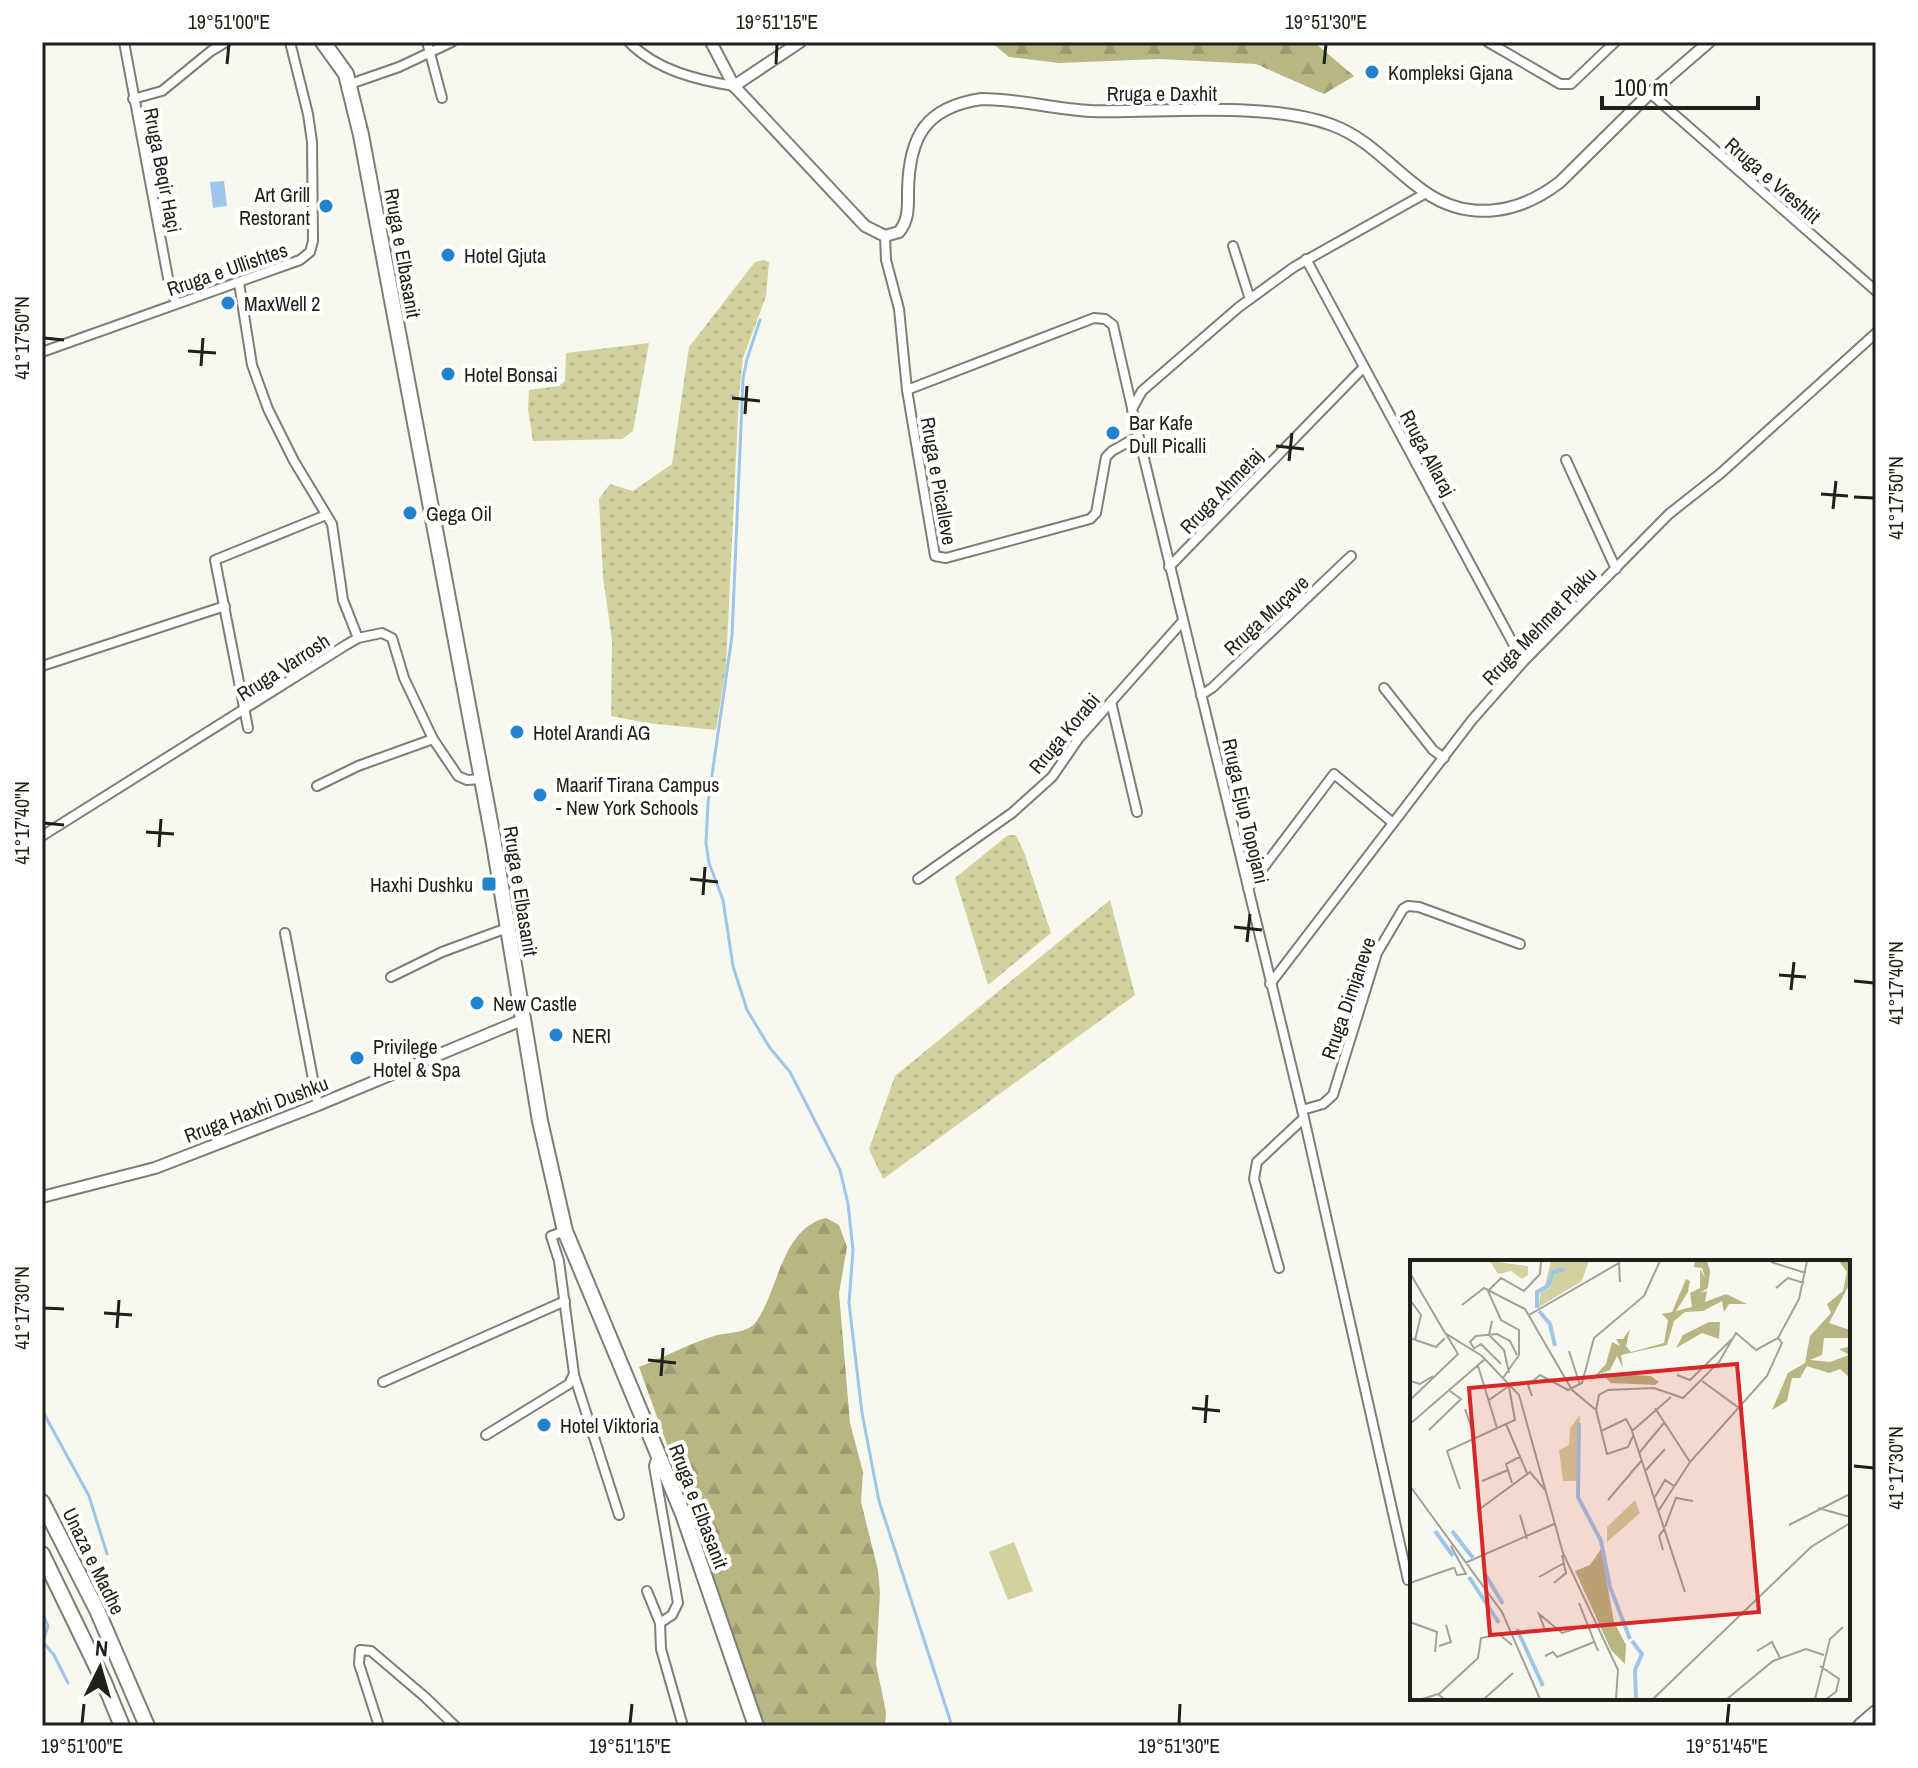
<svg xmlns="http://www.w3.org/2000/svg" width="1918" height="1768" viewBox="0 0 1918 1768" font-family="'Archivo Narrow',sans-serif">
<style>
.grass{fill:url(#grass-dots)}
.forest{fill:url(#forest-firs)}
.garden{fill:#d2d1a0}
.water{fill:#9ec6eb}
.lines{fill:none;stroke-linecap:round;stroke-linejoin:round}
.stream{stroke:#9ec6eb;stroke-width:3}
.minor-casing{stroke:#7e7e76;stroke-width:12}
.tertiary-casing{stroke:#7e7e76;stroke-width:14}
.primary-casing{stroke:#7e7e76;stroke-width:18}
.trunk-casing{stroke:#7e7e76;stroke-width:18}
.minor{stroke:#fff;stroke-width:8}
.tertiary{stroke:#fff;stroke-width:10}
.primary{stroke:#fff;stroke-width:14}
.trunk{stroke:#fff;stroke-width:14}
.ticks{fill:none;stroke:#1f1f1c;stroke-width:3}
.poi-dot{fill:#2182ce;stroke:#fffffe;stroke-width:3}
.labels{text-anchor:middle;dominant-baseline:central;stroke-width:8;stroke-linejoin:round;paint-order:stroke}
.poi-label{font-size:20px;fill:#1f1f1c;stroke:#fffffe;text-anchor:start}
.street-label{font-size:20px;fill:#1f1f1c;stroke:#fffffe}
.inset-river{fill:none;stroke:#9ec6eb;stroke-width:4}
.inset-road{fill:none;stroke:#a2a19b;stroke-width:2}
.view{fill:#d62828;fill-opacity:0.15;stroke:#d62828;stroke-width:4}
.inset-edge{fill:none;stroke:#1f1f1c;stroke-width:4}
.neatline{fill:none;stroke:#1f1f1c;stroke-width:3}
.ticks-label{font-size:20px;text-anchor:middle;fill:#1f1f1c}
</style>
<defs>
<pattern id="grass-dots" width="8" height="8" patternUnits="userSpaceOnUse" patternTransform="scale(2)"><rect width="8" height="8" fill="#d2d1a0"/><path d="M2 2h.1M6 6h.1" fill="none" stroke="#b4b389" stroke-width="1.8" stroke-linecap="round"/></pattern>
<pattern id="forest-firs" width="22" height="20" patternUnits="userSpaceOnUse" patternTransform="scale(2)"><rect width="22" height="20" fill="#b8b683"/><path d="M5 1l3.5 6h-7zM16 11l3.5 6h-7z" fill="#9e9c71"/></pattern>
</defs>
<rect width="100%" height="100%" fill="#f9f8ef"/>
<g class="grass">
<polygon points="764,260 769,262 766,296 743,358 739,395 726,666 716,730 647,723 611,716 612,640 603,577 599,499 610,484 633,491 672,464 689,347 755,262"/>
<polygon points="649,343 633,431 622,439 533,441 528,410 529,390 559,386 565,381 566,353"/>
<polygon points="1008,835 1016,835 1025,855 1051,933 988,985 955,878"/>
<polygon points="1110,900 1135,995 883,1179 869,1149 895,1076"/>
</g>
<g class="forest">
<polygon points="991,42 1314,42 1354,76 1324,94 1256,64 1159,59 1059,63 1009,57"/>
<path d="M826,1218L839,1225L847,1247L839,1293L850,1423L863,1472L861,1502L878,1570L880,1593L876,1664L886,1712L885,1726H760L734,1654L692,1514L639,1367C664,1357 689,1344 714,1336C727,1332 746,1334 755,1323C779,1292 780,1229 826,1218Z"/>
</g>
<polygon class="garden" points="1014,1542 1033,1591 1008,1600 989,1552"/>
<polygon class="water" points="224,181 227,206 213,208 210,182"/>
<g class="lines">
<g class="stream">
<polyline points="760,320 747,359 743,379 732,636 708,803 706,843 709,863 723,900 733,966 747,1010 770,1048 790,1072 840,1170 848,1204 853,1250 849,1303 862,1413 879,1501 952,1726"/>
<polyline points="42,1410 89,1496 107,1554"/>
<polyline points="42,1612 48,1626 43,1642 54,1655 68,1683"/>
</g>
<g class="minor-casing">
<g id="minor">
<polyline points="124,42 168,278 176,303"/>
<polyline points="427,42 442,98"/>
<path d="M629,42C656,70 697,80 734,86"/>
<polyline points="1488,42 1560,84 1571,84 1615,42"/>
<polyline points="350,84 399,67 452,42"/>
<polyline points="1650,93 1876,291"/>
<polyline points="133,99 162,91 211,51 226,42"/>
<polyline points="885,236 886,260 899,309 907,390 935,556 946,558 1090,519 1096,513 1106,457 1112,451 1137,437"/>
<polyline points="1233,246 1250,299"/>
<polyline points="1306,259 1523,662"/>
<polyline points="239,283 252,365 268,409 294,461 332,524 343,600 358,638"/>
<polyline points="42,352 300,260 310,252 313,241 312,142 308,114 290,42"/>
<polyline points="907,390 1094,318 1105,319 1113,325 1132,408"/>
<polyline points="1566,460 1616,569"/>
<polyline points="1169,567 1363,368"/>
<polyline points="42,666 225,606"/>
<polyline points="1384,688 1433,750 1444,758"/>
<polyline points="1201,695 1212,688 1351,556"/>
<polyline points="1111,702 1137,812"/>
<polyline points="248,728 215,560 326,515"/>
<polyline points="317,786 358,766 433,739"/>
<polyline points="42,836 346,645 358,638 382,633 392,638 404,678 433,739 458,776 467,780 482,779"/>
<polyline points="918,879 1012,813 1052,777 1079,738 1183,621"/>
<polyline points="1248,888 1334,774 1393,823"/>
<polyline points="285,933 318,1105"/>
<polyline points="391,977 442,952 507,928"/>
<polyline points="1270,984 1472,720 1523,662 1669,514 1721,473 1876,333"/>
<polyline points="1302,1110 1323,1104 1333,1095 1377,953 1403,909 1408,906 1419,907 1520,944"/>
<polyline points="1279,1268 1254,1179 1257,1162 1304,1118"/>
<polyline points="574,1375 619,1515"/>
<polyline points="383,1382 565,1301"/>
<polyline points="486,1435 569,1384 574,1374 559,1261 551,1236 565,1231"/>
<polyline points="657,1455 654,1466 678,1603 672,1615 660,1623"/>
<polyline points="1408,1580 1304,1118 1132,409 1142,391 1239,307 1294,267 1426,193"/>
<polyline points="647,1591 660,1623 661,1649 683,1726"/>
<polyline points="379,1726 359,1664 360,1650 371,1651 425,1697 455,1726"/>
</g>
</g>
<g class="tertiary-casing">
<g id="tertiary">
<path d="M711,42L734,86L865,226L885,236L899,232C909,220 908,206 908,191C909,137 925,107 982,99C1018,99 1054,109 1091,111C1161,113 1267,101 1332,125C1370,139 1393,170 1425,192C1470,223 1520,213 1560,182L1650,93L1709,42"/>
<polyline points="734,86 800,42"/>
<polyline points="42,1197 155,1168 318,1105 522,1020"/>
</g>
</g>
<g class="primary-casing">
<polyline id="primary" points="323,42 346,74 361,135 493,838 540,1121 565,1231 683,1514 756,1726"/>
</g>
<g class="trunk-casing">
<g id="trunk">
<polyline points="42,1502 97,1610 147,1726"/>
<polyline points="42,1554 103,1680 122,1726"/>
<polyline points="1861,1726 1876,1713"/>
</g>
</g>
<use href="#minor" class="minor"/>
<use href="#tertiary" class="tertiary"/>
<use href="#primary" class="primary"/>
<use href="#trunk" class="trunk"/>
</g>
<path class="ticks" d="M227,64L229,44M776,64L777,44M1324,64L1326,44M44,338L64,340M188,351L216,353M201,366L203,338M732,398L760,401M745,414L747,386M1276,446L1304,449M1289,461L1292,433M1821,494L1848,496M1854,497L1874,498M1833,509L1836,481M44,823L64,825M146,832L174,834M159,847L161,819M690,879L718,882M703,895L705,867M1234,927L1262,930M1247,942L1250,914M1779,975L1806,977M1854,981L1874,983M1791,990L1794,962M44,1308L64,1309M104,1313L132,1315M117,1328L119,1300M648,1360L676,1363M661,1376L663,1348M1192,1408L1220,1411M1205,1423L1207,1395M1854,1466L1874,1468M82,1724L84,1704M630,1724L632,1704M1179,1724L1180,1704M1727,1724L1729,1704"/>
<g class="poi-dot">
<circle cx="1372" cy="72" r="8"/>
<circle cx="326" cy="206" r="8"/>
<circle cx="448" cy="255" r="8"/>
<circle cx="228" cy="303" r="8"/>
<circle cx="448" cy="374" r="8"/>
<circle cx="1113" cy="433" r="8"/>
<circle cx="410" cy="513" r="8"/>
<circle cx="517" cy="732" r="8"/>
<circle cx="540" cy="795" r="8"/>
<rect x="481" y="876" width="16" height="16" rx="4"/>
<circle cx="477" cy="1003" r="8"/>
<circle cx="556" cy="1035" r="8"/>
<circle cx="357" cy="1058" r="8"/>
<circle cx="544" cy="1425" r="8"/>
</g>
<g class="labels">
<g class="poi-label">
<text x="1388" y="72">Kompleksi Gjana</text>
<text x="310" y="194" text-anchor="end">Art Grill<tspan x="310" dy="23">Restorant</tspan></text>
<text x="464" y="255">Hotel Gjuta</text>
<text x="244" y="303">MaxWell 2</text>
<text x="464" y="374">Hotel Bonsai</text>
<text x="1129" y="422">Bar Kafe<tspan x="1129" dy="23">Dull Picalli</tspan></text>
<text x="426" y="513">Gega Oil</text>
<text x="533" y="732">Hotel Arandi AG</text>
<text x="556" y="784">Maarif Tirana Campus<tspan x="556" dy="23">- New York Schools</tspan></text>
<text x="473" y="884" text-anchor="end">Haxhi Dushku</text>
<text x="493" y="1003">New Castle</text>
<text x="572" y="1035">NERI</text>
<text x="373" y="1046">Privilege<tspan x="373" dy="23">Hotel &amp; Spa</tspan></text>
<text x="560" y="1425">Hotel Viktoria</text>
</g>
<g class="street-label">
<text x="1162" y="93">Rruga e Daxhit</text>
<text transform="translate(163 170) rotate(79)">Rruga Beqir Haçi</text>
<text transform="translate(1773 180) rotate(41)">Rruga e Vreshtit</text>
<text transform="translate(403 253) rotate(80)">Rruga e Elbasanit</text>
<text transform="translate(227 269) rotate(-19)">Rruga e Ullishtes</text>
<text transform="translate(1428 453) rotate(62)">Rruga Allaraj</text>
<text transform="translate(939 481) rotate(80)">Rruga e Picalleve</text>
<text transform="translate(1221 491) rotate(-46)">Rruga Ahmetaj</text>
<text transform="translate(1266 615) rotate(-43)">Rruga Muçave</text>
<text transform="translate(1539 626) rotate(-46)">Rruga Mehmet Plaku</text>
<text transform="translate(283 667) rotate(-33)">Rruga Varrosh</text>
<text transform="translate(1064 733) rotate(-50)">Rruga Korabi</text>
<text transform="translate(1246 811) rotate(77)">Rruga Ejup Topojani</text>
<text transform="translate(521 891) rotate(81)">Rruga e Elbasanit</text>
<text transform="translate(1348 998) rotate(-71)">Rruga Dimjaneve</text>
<text transform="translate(256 1109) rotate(-21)">Rruga Haxhi Dushku</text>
<text transform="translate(699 1506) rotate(69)">Rruga e Elbasanit</text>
<text transform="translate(94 1561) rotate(64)">Unaza e Madhe</text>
</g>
</g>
<g transform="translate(1410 1260)">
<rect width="440" height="440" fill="#f9f8ef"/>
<path d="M80,1L118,6V15L112,19L101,11L88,14ZM141,1H179L172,21L129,47L130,33L141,27L135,25ZM170,155L168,221H153L149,190L159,185L160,168ZM225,240L230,253L197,282V267Z" fill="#d2d1a0"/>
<path d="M285,1H297L300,11L298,28L290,33L297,31L295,42L316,34L337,44H319L314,52L312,41L293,51L275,52L264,61L257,85L211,95L213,108L207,96L200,110L192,113L241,116L249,122L245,125L201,123L191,113L178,123L196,104L202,82L210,86L206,79H213L220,69L216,86L221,92L254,83L258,60L252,54L262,52L276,19L280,21L278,32L266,51L282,47L280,33L290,28V9L295,18L292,8L284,7ZM429,1H440V23L419,63L440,70V78H414L412,95L400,100L420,102L439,95L429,89L438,87L440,90V118L430,109L419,113L397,106L390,118H382L377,141L362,150L378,113L395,103L400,76L421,53L417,44L433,31L437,12ZM299,62H310L309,79L292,73L266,88L273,75ZM191,289L204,362L216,385L215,404L201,390L165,311L180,305Z" fill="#b8b683"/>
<path class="inset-river" d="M127,48V32L138,26L143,12L154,9M129,51L140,64L145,86M169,163L168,237L191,281L200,327L220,379M25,271L43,296M42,271L63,298M75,314L93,344M59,317L89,363M107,369L133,426M222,381L232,394L225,410L226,439"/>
<path class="inset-road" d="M361,2L396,13M0,13L35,73L72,96L109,135L153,293L208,410L206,439M366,28L378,18L394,23M0,40L11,55L5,80M52,45L74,28L115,49L162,130L186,150L189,135L198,130L244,128L273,138L309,102L326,73L346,90L368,78L389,39L397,1M119,55L209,3L210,22M82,61L79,75L94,90L99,113M0,78L26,87L35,78M64,88L60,82L66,76L87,74L100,81L107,95M63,89L71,84L91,104M159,91L170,125M68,106L87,168M267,115L280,120L322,79M93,118L109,95V70L91,60L78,31L91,18L114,31L130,14L131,1M0,121L10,124L23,116M292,121L329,148M122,136L118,125L130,115L158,130L172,123L184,78L234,36L250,1M261,137L222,171L275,332M0,140L48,94L36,74M79,140L99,126M245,148L280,202M55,149L65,178M186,150L197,194L218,187L223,176M0,164L75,99M96,164L117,213M19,170L51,139L40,131M191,171L216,159L222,170M229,193L254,163M236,210L255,189M72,221L98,210M102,223L96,204L111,196M0,226L92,352L130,439M50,229L37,191L105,160L99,127M245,237L255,220L264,226M198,240L232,200M408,248L440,257M249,250L280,202L357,116L372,83L368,78M67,251L120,212L136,231M110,255L117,279M379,265L440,234M255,267L266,238L283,241M41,286L56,314L47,315L44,307M253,290L249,276L255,268M55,303L144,264M129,317L154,303M0,323L43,308M144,323L156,313L152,295M169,343L188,391M0,362L27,372L25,392M135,370L129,354L152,373L175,366M29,386L41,382L36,365M347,391L362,382L370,398M135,396L143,392L147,397L184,382M410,406L429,419L426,432L416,439M29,434L68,398L71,378L89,374L102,385M12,439L28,434L34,439M74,439L103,413M243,439L401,287L440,263M317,439L363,401L396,389L414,395M405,439L420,379L433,367"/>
<path class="view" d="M327,104L349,352L80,375L59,128Z"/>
<rect width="440" height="440" class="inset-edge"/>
</g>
<rect width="1918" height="1768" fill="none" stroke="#fffffe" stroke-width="88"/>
<g transform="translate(100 1668) rotate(5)" stroke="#fffffe" stroke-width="6" paint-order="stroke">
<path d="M0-6L14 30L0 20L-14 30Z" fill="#1f1f1c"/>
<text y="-12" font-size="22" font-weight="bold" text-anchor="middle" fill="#1f1f1c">N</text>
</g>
<path d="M1602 96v12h156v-12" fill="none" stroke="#1f1f1c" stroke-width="4"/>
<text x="1614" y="96" font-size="24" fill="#1f1f1c" stroke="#fffffe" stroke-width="6" paint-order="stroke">100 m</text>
<rect x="44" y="44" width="1830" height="1680" class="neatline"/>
<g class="ticks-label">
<text x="229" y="29">19°51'00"E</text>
<text x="777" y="29">19°51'15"E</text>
<text x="1326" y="29">19°51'30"E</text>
<text transform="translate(22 338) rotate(-90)" y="7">41°17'50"N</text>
<text transform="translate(1896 498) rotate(-90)" y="7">41°17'50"N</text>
<text transform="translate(22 823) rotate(-90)" y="7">41°17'40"N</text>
<text transform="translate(1896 983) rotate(-90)" y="7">41°17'40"N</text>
<text transform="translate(22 1308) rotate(-90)" y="7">41°17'30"N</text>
<text transform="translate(1896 1468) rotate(-90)" y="7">41°17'30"N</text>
<text x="82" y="1753">19°51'00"E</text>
<text x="630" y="1753">19°51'15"E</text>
<text x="1179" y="1753">19°51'30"E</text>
<text x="1727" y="1753">19°51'45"E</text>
</g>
</svg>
